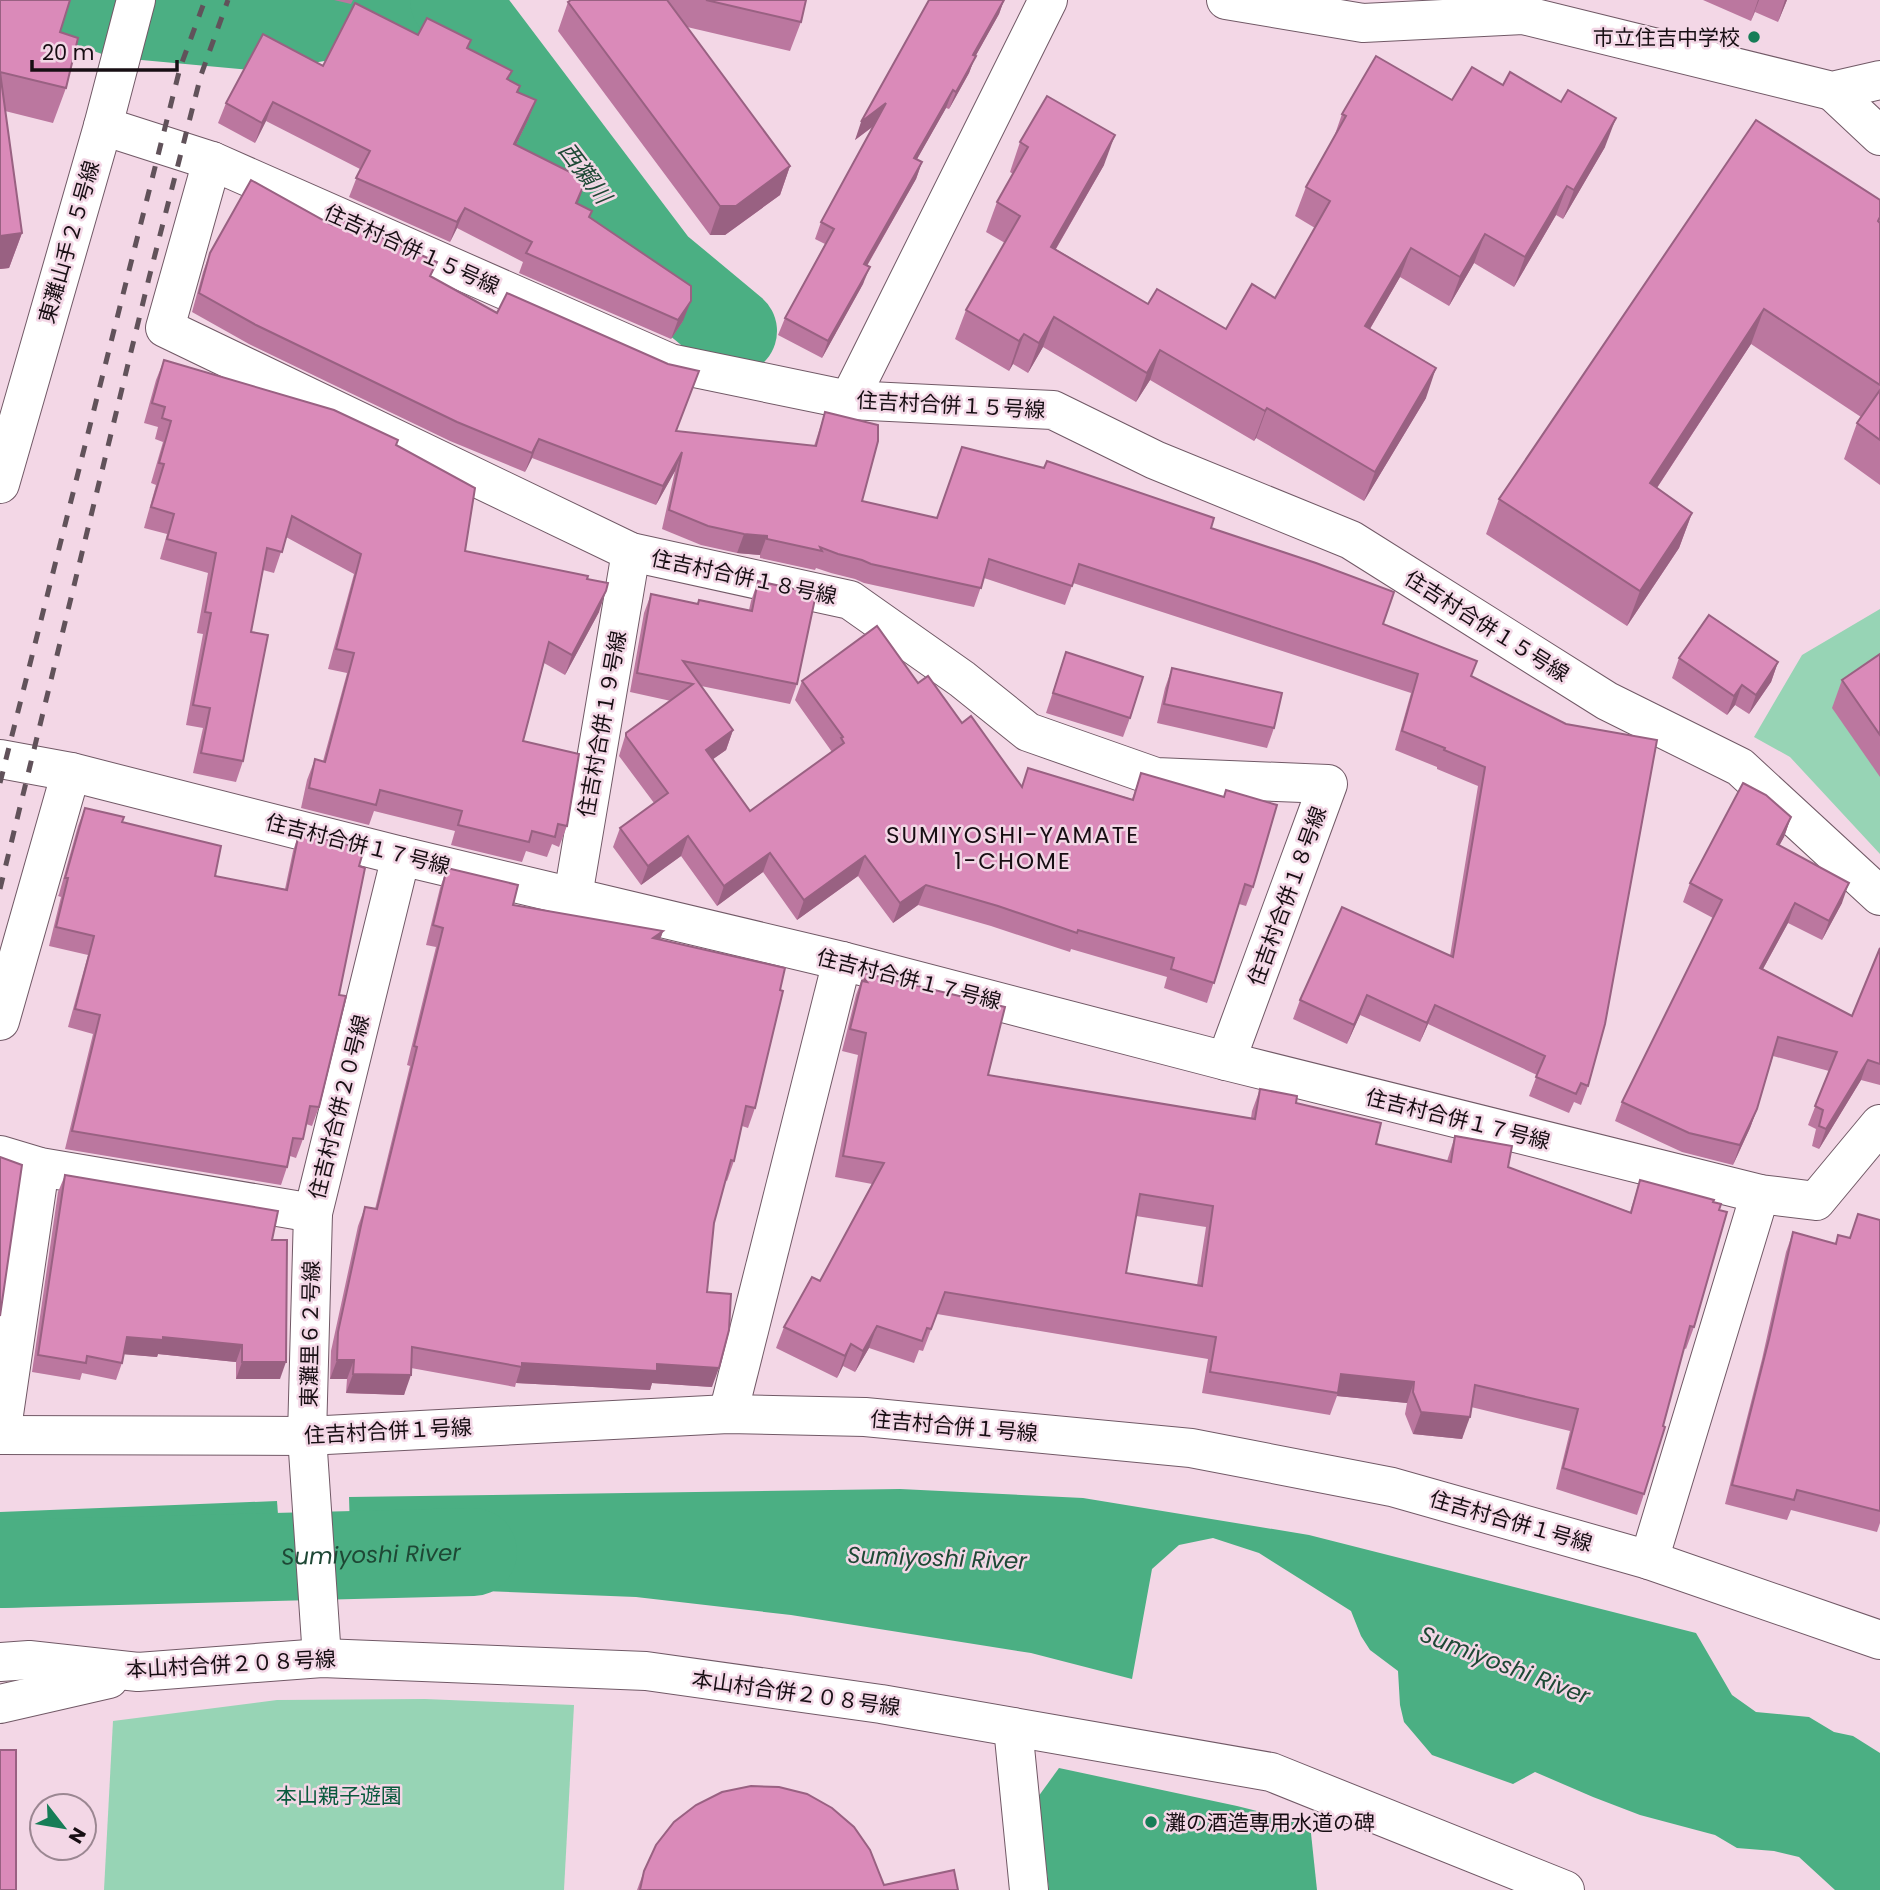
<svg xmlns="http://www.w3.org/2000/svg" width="1880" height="1890" viewBox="0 0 1880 1890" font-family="Poppins,'Noto Sans JP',sans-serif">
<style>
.green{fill:#97d4b5}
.water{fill:#4baf83}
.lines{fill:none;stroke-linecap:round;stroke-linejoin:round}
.river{stroke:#4baf83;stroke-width:88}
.minor-casing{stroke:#715966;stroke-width:40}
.minor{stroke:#fff;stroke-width:38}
.rail{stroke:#61525a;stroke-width:5;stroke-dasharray:12 12;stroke-linecap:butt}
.wall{fill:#bb779f;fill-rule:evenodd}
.shaded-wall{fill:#996182}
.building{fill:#da8ab9;stroke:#996182;stroke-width:2;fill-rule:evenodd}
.poi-dot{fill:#167d57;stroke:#f3d7e6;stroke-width:2.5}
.labels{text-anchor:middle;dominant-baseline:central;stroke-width:5;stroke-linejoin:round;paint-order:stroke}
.poi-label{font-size:21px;fill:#170e13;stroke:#f3d7e6;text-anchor:end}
.street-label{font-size:21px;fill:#170e13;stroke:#f3d7e6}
.park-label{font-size:21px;fill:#0a5a3d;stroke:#f3d7e6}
.water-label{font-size:23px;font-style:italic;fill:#1e4835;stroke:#f3d7e6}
.neighbourhood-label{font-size:23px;letter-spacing:2px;fill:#170e13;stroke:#f3d7e6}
</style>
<rect width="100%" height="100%" fill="#f3d7e6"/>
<g class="green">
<polygon points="1880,609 1880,854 1790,757 1754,737 1802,655"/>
<polygon points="425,1699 574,1705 564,1890 104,1890 113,1721 277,1700"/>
</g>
<g class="water">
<polygon points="900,1489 1083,1498 1309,1535 1696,1633 1732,1695 1756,1712 1809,1717 1834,1732 1853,1736 1880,1753 1880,1890 1835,1890 1799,1857 1774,1851 1737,1848 1715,1835 1640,1815 1593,1797 1535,1772 1513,1784 1432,1755 1404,1722 1400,1705 1398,1671 1370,1650 1361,1636 1351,1611 1259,1553 1213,1538 1179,1545 1152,1569 1132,1679 1031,1653 791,1615 636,1597 431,1589 352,1594 349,1497"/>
<polygon points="277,1501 284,1597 0,1608 0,1512"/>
<polygon points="1059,1768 1237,1806 1310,1824 1317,1890 1049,1890 1038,1797"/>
</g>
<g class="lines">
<g class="river">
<polyline points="82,0 121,14 263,27 421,0"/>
<polyline points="454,0 656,267 733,331"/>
<path id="s1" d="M0,1564L473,1552"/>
</g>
<g class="minor-casing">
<g id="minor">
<polyline points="1226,0 1363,23 1523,15 1832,91 1880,80"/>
<polyline points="1832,91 1880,136"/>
<polyline points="103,126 212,161 670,363 849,400 1053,410 1155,460 1351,540 1607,701 1740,767 1880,896"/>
<polyline points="212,161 165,328 631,552 850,600 962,679 1028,732 1156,777 1328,784 1226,1061"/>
<polyline points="849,400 1048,0"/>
<polyline points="0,484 103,126 136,0"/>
<polyline points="0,759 71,772 401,856 842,961 1226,1061 1760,1194 1816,1201 1880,1124"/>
<polyline points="573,896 631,552"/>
<polyline points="0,1021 71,772"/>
<polyline points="0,1155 40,1167 313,1213 401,856"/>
<polyline points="313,1213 307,1436 322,1658"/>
<polyline points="728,1414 842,961"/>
<polyline points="0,1435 307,1436 728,1414 865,1417 1191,1448 1392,1487 1649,1560 1880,1640"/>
<polyline points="1,1435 40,1167"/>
<polyline points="1649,1560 1760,1194"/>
<polyline points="0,1662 29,1660 138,1672 322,1658 646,1671 881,1704 1271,1772 1565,1890"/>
<polyline points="0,1704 109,1679"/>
<polyline points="1013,1727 1029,1890"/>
</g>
</g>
<use href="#minor" class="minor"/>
<g class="rail">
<polyline points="0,783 180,68 205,0"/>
<polyline points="0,889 149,278 201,75 228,0"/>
</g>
</g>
<g class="wall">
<polygon points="0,0 60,32 66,88 53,123 5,111 22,233 9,268 0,269"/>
<polygon points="334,0 353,0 351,4"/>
<polygon points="571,0 806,0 801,22 790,51 687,27 790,166 780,195 725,235 710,235 558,31 568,2"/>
<polygon points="929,0 1004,0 999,14 975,57 969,73 949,109 946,108 917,159 922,162 916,179 867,266 863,284 822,358 778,335 785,318 825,244 815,239 821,222 875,125 855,140"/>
<polygon points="1703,0 1787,0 1778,22 1755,12 1751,21"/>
<polygon points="418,35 471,40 468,48 509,80 518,92 536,100 528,120 516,145 577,204 592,211 590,218 683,321 671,339 519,273 523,262 457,228 450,242 349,197 360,169 266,121 255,143 218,123 226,103 323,66"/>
<polygon points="1452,100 1605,147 1563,219 1556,215 1514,287 1474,263 1449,306 1400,277 1370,329 1426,398 1364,501 1256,438 1254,441 1150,380 1136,402 1043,347 1028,373 1013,364 1009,371 955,339 966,310 1005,243 986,232 997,202 1013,174 1010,172 1020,142 1104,165 1056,249 1148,304 1226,329 1275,298 1315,228 1295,216 1306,187 1333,140 1342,114"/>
<polygon points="1880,200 1880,485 1844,459 1857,423 1861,417 1751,344 1657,488 1692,513 1679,548 1627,626 1486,534 1499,499"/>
<polygon points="332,225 432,277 676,432 814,446 825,412 862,501 937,518 1211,528 1383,624 1471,676 1588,1086 1581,1105 1574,1102 1569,1113 1529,1096 1537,1075 1428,1024 1420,1042 1360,1015 1347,1044 1293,1019 1300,1000 1450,956 1478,786 1437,769 1437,767 1395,750 1411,693 1073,583 1065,605 984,578 974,607 864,583 855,579 831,573 816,568 815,570 760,558 760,555 737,553 701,545 662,529 675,471 656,505 532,458 525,472 450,441 249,344 192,312 203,272 210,253"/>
<polygon points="164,360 396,445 465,551 587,579 599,612 565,675 544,663 523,741 567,826 559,847 552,844 547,857 526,851 522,862 451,845 455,831 374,811 369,825 301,808 307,780 315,759 323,761 347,673 328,669 354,574 286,537 274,573 263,570 251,632 243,761 236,782 193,773 203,728 186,725 203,634 197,633 208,573 160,559 167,534 144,528 156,485 151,483 163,442 155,439 158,427 144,423 156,380"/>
<polygon points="758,581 797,684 790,704 701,686 733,730 726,750 713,759 750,811 832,752 795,700 802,681 918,683 962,723 1022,786 1028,768 1132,799 1141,773 1253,887 1246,906 1239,904 1207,1003 1164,988 1167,977 1071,949 1070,952 991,926 918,905 893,923 858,876 797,920 763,872 717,906 681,856 641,885 613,847 620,828 654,803 619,756 626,733 671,701 630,692 644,613 651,594 697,604 749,610 751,601"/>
<polygon points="1066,652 1130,718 1123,737 1046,713"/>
<polygon points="1880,654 1880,777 1832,708 1842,680"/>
<polygon points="1679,658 1778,662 1771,682 1749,714 1735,705 1727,715 1672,678"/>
<polygon points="1172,668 1274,728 1267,748 1157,723 1165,688"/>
<polygon points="85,808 122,822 215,876 285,889 293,851 299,833 359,866 339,995 319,1107 312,1126 306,1124 303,1139 296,1158 290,1156 287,1167 281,1185 65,1149 93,1034 68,1027 88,955 49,946 61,897 58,896 59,894 78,826"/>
<polygon points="1791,817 1784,837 1779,845 1842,903 1822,940 1788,923 1763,969 1852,1016 1880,948 1880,1085 1861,1080 1819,1149 1812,1146 1816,1129 1808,1125 1829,1071 1773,1056 1757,1109 1750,1128 1733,1165 1682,1152 1615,1121 1622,1102 1713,918 1683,902 1690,883"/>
<polygon points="447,868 513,905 663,931 660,940 755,1108 748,1128 742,1126 734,1161 727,1181 725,1180 714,1223 707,1292 712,1387 652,1383 650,1390 516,1383 515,1387 411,1368 404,1395 346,1393 347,1379 330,1379 331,1351 358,1226 365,1207 375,1209 410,1066 407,1065 436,947 426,945 440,888"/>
<path d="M864,973L988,1075L1251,1118L1252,1111L1260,1089L1296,1103L1376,1144L1447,1161L1455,1136L1508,1167L1630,1212L1640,1180L1694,1327L1686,1349L1684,1348L1644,1494L1637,1515L1556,1489L1570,1431L1471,1407L1462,1439L1413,1434L1405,1414L1407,1403L1337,1396L1330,1415L1202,1393L1208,1359L937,1314L923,1351L919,1350L914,1363L869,1348L855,1372L843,1366L837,1378L776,1348L784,1327L820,1281L872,1184L835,1177L858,1055L842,1051L856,995ZM1136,1216L1206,1227L1197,1285L1126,1273Z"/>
<polygon points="65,1175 272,1240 280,1379 236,1379 236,1362 158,1354 157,1357 124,1354 122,1363 116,1380 82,1373 80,1380 32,1372 58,1192"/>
<polygon points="1880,1220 1880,1523 1877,1532 1791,1510 1787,1520 1725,1504 1762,1359 1786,1252 1793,1232 1835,1244 1838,1235 1850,1238"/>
<polygon points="644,1871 884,1885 958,1890 637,1890"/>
</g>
<g class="shaded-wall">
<polygon points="1004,0 999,14 975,57 969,73 949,109 956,92 973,55"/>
<polygon points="1758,0 1759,0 1751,21"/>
<polygon points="1785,0 1787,0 1778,22"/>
<polygon points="953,90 946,108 908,175 914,158"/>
<polygon points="536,100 528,120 507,163 514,144"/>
<polygon points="273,102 266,121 255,143 262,123"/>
<polygon points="886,103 880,121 855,140 861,122"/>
<polygon points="1616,118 1605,147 1563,219 1574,190"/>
<polygon points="1115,135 1104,165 1040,276 1051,247"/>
<polygon points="922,162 916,179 858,281 864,264"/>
<polygon points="790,166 780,195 725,235 710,235 720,206"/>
<polygon points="586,180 579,200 568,223 576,203"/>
<polygon points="1567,186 1556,215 1514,287 1525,257"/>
<polygon points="465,208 457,228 450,242 457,222"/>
<polygon points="22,233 9,268 0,269 0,236"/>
<polygon points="1485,234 1474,263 1449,306 1460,277"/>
<polygon points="1411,248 1400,277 1354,356 1365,326"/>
<polygon points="870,267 863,284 822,358 828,341"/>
<polygon points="691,301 683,321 671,339 678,320"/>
<polygon points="1764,309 1751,344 1637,518 1650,483"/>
<polygon points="1054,317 1043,347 1028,373 1039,343"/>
<polygon points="1024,334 1013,364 1009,371 1019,341"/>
<polygon points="1160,350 1150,380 1136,402 1147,373"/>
<polygon points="1436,368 1426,398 1364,501 1375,472"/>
<polygon points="1267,408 1256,438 1254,441 1265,411"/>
<polygon points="539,439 532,458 525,472 532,453"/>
<polygon points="682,452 675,471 656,505 663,486"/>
<polygon points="1692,513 1679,548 1627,626 1640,591"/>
<polygon points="744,534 767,536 760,555 737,553"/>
<polygon points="606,591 599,612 565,675 572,655"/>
<polygon points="1778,662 1771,682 1749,714 1756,695"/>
<polygon points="1742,685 1735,705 1727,715 1734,696"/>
<polygon points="733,730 726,750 699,769 706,750"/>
<polygon points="1791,817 1784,837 1770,863 1777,844"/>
<polygon points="688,836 681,856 641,885 648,866"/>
<polygon points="770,853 763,872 717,906 724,886"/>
<polygon points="865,856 858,876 797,920 804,900"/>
<polygon points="1849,883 1842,903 1822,940 1829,921"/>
<polygon points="926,885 918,905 893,923 900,903"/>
<polygon points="1795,903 1788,923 1753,987 1760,968"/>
<polygon points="663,931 656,951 653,938"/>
<polygon points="1367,995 1360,1015 1347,1044 1354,1025"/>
<polygon points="1435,1005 1428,1024 1420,1042 1427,1023"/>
<polygon points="1868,1060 1861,1080 1819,1149 1826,1129"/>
<polygon points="1757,1109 1750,1128 1733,1165 1740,1145"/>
<polygon points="877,1326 869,1348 855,1372 863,1351"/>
<polygon points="127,1337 163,1337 242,1345 236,1362 158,1354 157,1357 121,1354"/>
<polygon points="851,1344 843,1366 837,1378 845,1356"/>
<polygon points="337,1360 354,1360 347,1379 330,1379"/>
<polygon points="242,1362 286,1362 280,1379 236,1379"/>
<polygon points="522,1363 657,1364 719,1368 712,1387 652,1383 650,1390 516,1383"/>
<polygon points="353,1374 411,1375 404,1395 346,1393"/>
<polygon points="1341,1374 1414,1382 1407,1403 1337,1396"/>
<polygon points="1421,1412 1470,1417 1462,1439 1413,1434"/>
</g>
<g class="building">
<polygon points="0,0 70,0 60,32 78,38 66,88 0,72 22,233 0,236"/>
<polygon points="571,0 667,0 790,166 736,206 720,206 568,2"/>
<polygon points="706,0 806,0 801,22"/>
<polygon points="929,0 1004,0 973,55 976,56 956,92 953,90 914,158 922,162 864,264 870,267 828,341 785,318 834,229 821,222 886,103 861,122"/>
<polygon points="355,3 418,35 427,18 471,40 467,48 512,71 507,79 520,86 517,92 536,100 514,144 586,180 576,203 592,211 589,217 691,286 691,301 678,320 526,253 532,242 465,208 457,222 356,178 370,151 273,102 262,123 226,103 263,34 323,66"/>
<polygon points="1376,56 1452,100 1472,67 1503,85 1510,72 1561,102 1568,90 1616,118 1574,190 1567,186 1525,257 1485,234 1460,277 1411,248 1365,326 1436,368 1375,472 1267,408 1265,411 1160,350 1147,373 1054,317 1039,343 1024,334 1019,341 966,310 1020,216 997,202 1028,147 1020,142 1047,96 1115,135 1051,247 1148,304 1157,289 1226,329 1252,284 1275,298 1330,201 1306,187 1346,116 1342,114"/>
<polygon points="1756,120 1880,200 1880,217 1878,221 1880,223 1880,385 1764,309 1650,483 1692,513 1640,591 1499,499"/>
<polygon points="251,180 332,225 336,217 437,262 430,276 497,313 507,293 668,364 699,371 676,431 816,446 825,412 878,425 878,441 862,501 937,518 962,447 1044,468 1047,461 1214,518 1211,528 1316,563 1394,592 1383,624 1477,661 1471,676 1566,724 1657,740 1605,1024 1588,1086 1581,1083 1576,1094 1536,1077 1545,1056 1435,1005 1427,1023 1367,995 1354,1025 1300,1000 1342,907 1453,957 1485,767 1444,750 1445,748 1402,731 1418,674 1079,564 1072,586 989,559 981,588 871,564 862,560 838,554 820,547 822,551 767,539 767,536 744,534 708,526 669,510 682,452 663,486 539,439 532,453 457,422 256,325 199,293 210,253"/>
<polygon points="164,360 334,410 398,440 396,445 475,488 465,551 588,576 587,579 608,583 606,591 572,655 549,642 523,741 579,754 567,826 558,824 555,837 532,831 529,842 458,825 462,811 380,790 376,805 309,788 315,759 325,762 354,653 336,649 361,554 292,516 282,552 267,548 251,632 268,635 243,761 201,753 210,708 193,705 211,613 205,612 216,553 167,539 174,514 151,507 164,464 159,463 171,421 162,418 165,407 152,403"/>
<polygon points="1880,390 1880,440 1857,423"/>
<polygon points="758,581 816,594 797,684 683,661 733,730 706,750 750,811 844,743 841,738 843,737 802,681 877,626 918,683 928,676 962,723 971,716 1022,787 1028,768 1133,800 1141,773 1224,797 1226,790 1277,805 1253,887 1245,884 1214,983 1171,969 1174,958 1078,930 1077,933 998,906 926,885 900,903 865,856 804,900 770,853 724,886 688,836 648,866 620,828 668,793 626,736 626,733 693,684 637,673 651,594 698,604 699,600 752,611"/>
<polygon points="1709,615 1778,662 1756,695 1742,685 1734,696 1679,658"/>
<polygon points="1066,652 1143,677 1130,718 1053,693"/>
<polygon points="1880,654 1880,735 1842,680"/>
<polygon points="1172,668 1282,693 1274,728 1164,704"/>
<polygon points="1743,783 1766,795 1791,817 1777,844 1849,883 1829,921 1795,903 1760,968 1852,1016 1880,948 1880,1064 1868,1060 1826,1129 1819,1126 1823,1110 1815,1106 1837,1052 1778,1037 1757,1109 1740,1145 1689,1133 1622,1102 1722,900 1690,883"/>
<polygon points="85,808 124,817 122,822 221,846 215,876 287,890 299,833 364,849 359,866 365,868 339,995 346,996 319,1107 310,1106 303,1139 293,1138 287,1167 72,1131 100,1015 75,1009 94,936 56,927 68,878 65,878 66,875"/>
<polygon points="447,868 518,885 513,905 663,931 653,938 785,968 780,990 783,991 755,1108 746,1106 734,1161 731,1160 714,1223 707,1292 731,1294 729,1330 719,1368 657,1364 657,1371 522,1363 522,1367 412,1347 411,1375 353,1374 354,1360 337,1360 338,1332 365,1207 377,1209 417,1047 414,1046 443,928 433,925"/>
<path d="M864,973L1005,1007L988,1075L1255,1119L1260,1089L1297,1096L1296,1103L1381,1123L1376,1144L1451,1162L1455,1136L1512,1146L1508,1167L1631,1213L1640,1180L1714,1200L1713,1202L1721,1204L1719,1210L1727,1212L1694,1327L1690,1326L1663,1426L1665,1427L1644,1494L1563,1468L1578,1409L1475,1385L1470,1417L1421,1412L1413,1392L1414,1382L1341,1374L1338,1393L1210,1372L1216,1337L945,1292L931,1329L927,1328L922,1341L877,1326L863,1351L851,1344L845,1356L784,1327L812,1277L820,1281L884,1163L843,1156L866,1033L850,1029L862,981L867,982L863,977ZM1140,1194L1213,1206L1202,1286L1126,1273Z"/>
<polygon points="0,1157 22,1165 0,1316"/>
<polygon points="65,1175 278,1211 272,1240 287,1240 286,1362 242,1362 242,1345 163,1337 163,1340 127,1337 122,1363 87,1356 86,1363 38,1355"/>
<polygon points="1858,1214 1880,1220 1880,1511 1797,1490 1794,1500 1732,1485 1769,1339 1793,1232 1836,1244 1838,1235 1850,1238"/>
<rect x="0" y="1750" width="16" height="140"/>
<polygon points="751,1786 779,1787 807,1794 832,1808 854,1827 870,1850 884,1885 954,1870 958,1890 640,1890 644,1871 656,1845 674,1822 696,1805 722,1792"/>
</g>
<g class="poi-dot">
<circle cx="1754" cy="37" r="7"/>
<circle cx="1151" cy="1822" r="7"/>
</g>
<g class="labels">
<g class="poi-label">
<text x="1740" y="37">市立住吉中学校</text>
<text x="1165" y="1822" text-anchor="start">灘の酒造専用水道の碑</text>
</g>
<g class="street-label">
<text transform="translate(69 242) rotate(-74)">東灘山手２５号線</text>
<text transform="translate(412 249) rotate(24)">住吉村合併１５号線</text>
<text transform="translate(951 405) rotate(3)">住吉村合併１５号線</text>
<text transform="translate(744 577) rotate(12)">住吉村合併１８号線</text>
<text transform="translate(1487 626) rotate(32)">住吉村合併１５号線</text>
<text transform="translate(602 724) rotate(-80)">住吉村合併１９号線</text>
<text transform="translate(358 844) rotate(14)">住吉村合併１７号線</text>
<text transform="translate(1287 896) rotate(-70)">住吉村合併１８号線</text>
<text transform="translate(909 979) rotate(14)">住吉村合併１７号線</text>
<text transform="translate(339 1107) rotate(-76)">住吉村合併２０号線</text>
<text transform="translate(1458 1119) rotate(14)">住吉村合併１７号線</text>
<text transform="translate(310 1334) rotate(-89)">東灘里６２号線</text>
<text transform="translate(954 1426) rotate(5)">住吉村合併１号線</text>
<text transform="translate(388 1431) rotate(-3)">住吉村合併１号線</text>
<text transform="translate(1511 1521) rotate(16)">住吉村合併１号線</text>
<text transform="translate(231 1664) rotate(-3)">本山村合併２０８号線</text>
<text transform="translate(796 1693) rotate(8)">本山村合併２０８号線</text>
</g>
<g class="park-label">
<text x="339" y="1795">本山親子遊園</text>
</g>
<g class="water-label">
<text transform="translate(585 173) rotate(53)">西獺川</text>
<text stroke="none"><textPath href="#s1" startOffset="371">Sumiyoshi River</textPath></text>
<text transform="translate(937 1558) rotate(2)">Sumiyoshi River</text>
<text transform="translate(1505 1665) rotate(21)">Sumiyoshi River</text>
</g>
<g class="neighbourhood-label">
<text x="1013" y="835">SUMIYOSHI-YAMATE<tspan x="1013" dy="26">1-CHOME</tspan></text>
</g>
</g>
<g transform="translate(63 1827) rotate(121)"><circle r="33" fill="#f3d7e6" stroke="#9b8792" stroke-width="2"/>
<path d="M0-5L12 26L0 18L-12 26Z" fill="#167d57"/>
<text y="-10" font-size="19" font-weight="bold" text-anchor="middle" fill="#170e13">N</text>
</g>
<path d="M32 60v10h145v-10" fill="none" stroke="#170e13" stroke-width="3.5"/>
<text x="42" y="60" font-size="21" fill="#170e13" stroke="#f3d7e6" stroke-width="5" paint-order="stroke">20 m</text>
</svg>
